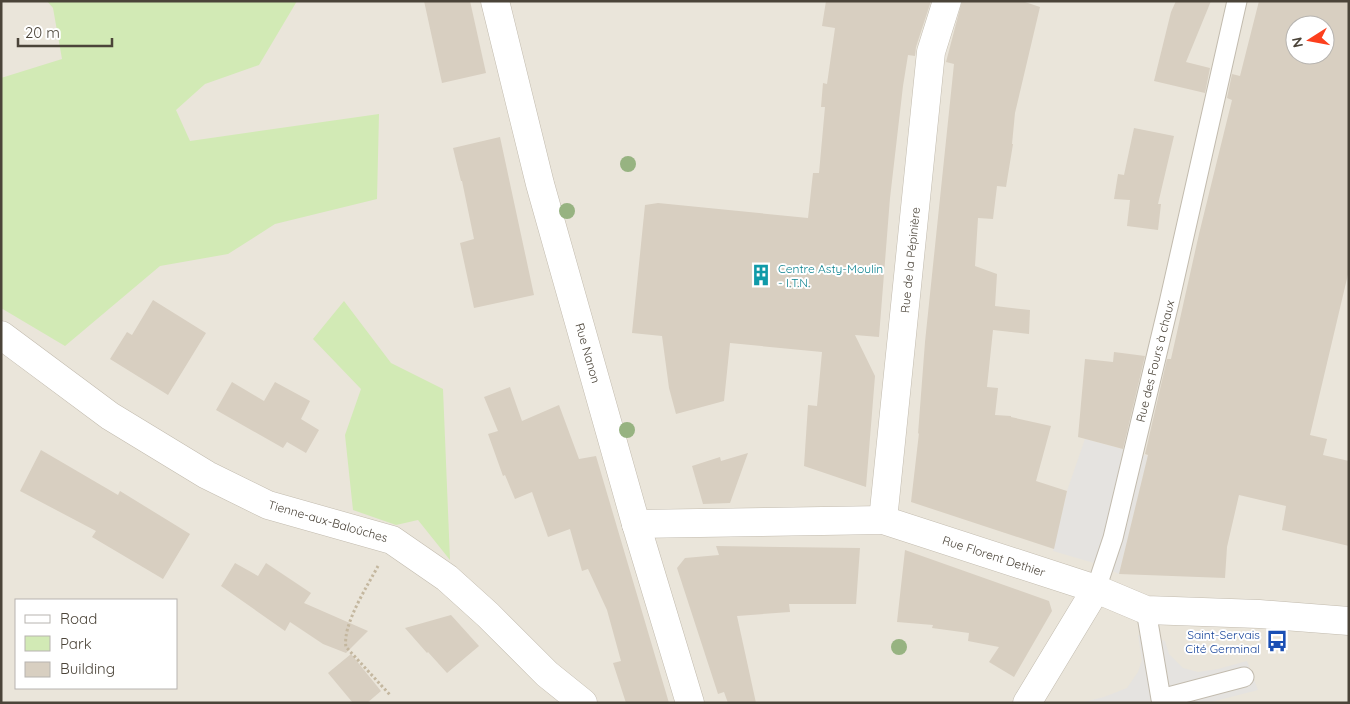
<svg xmlns="http://www.w3.org/2000/svg" width="1350" height="704" viewBox="0 0 1350 704" font-family="Quicksand,sans-serif">
<style>
.residential{fill:#eae5da;fill-rule:evenodd}
.green{fill:#d2eab5}
.parking{fill:#e5e3e0}
.building{fill:#d8cfc1;fill-rule:evenodd}
.lines{fill:none;stroke-linecap:round;stroke-linejoin:round}
.service-casing{stroke:#c2bbae;stroke-width:21}
.minor-casing{stroke:#c2bbae;stroke-width:29}
.path{stroke:#c4b79f;stroke-width:3;stroke-dasharray:2.5 2.5;stroke-linecap:butt}
.service{stroke:#fff;stroke-width:19}
.minor{stroke:#fff;stroke-width:28}
.tree{fill:#97b381}
.labels{text-anchor:middle;dominant-baseline:central;stroke-width:4;stroke-linejoin:round;paint-order:stroke}
.street-label{font-size:12px;fill:#4b4439;stroke:#fff}
.culture-label{font-size:12px;fill:#0d838f;stroke:#fff;text-anchor:start}
.transit-label{font-size:12px;fill:#164399;stroke:#fff;text-anchor:end}
</style>
<rect width="100%" height="100%" fill="#f6f3ec"/>
<path class="residential" d="M1,1H1349V703H1ZM1295,25H1325V55H1295ZM16,600H176V688H16Z"/>
<g class="green">
<polygon points="47,1 297,1 259,65 205,84 176,110 190,141 379,114 377,199 275,224 228,254 160,266 65,346 1,308 1,78 62,59 53,8"/>
<polygon points="344,301 391,363 443,389 450,560 418,520 396,525 353,510 345,435 361,389 313,339"/>
</g>
<g class="parking">
<polygon points="1085,439 1148,456 1119,574 1094,563 1053,551 1067,491"/>
<polygon points="1138,635 1165,641 1169,654 1183,668 1198,672 1218,669 1247,661 1258,690 1207,703 1080,703 1104,697 1127,688 1138,672 1142,660"/>
</g>
<g class="building">
<polygon points="424,1 470,1 486,73 442,83"/>
<polygon points="826,1 931,1 916,47 915,56 908,55 903,86 890,198 879,337 855,335 875,376 866,487 804,466 808,405 817,406 822,352 730,343 724,401 676,414 669,388 662,336 632,333 645,205 658,203 808,218 813,173 819,173 825,107 821,107 823,83 827,84 835,28 822,26"/>
<polygon points="962,1 1022,1 1040,7 1015,113 1012,144 1013,144 1006,187 997,186 993,219 978,218 975,266 997,274 995,306 1030,310 1029,334 993,330 987,387 998,388 995,415 1011,416 1011,417 1051,426 1036,481 1067,491 1054,549 911,502 919,433 918,434 925,342 954,64 946,62"/>
<polygon points="1176,1 1211,1 1186,62 1210,68 1205,93 1154,81 1171,12"/>
<path d="M1259,1H1349V270L1310,435L1327,439L1323,455L1349,461V546L1282,530L1286,506L1239,495L1227,547L1225,578L1119,574L1148,455L1145,454L1167,359H1171L1199,234L1232,100L1227,98L1232,74L1240,76ZM1295,25H1325V55H1295Z"/>
<polygon points="1134,128 1174,136 1158,204 1161,204 1158,230 1127,226 1130,200 1114,199 1118,174 1124,175"/>
<polygon points="500,137 534,295 474,308 460,243 474,239 462,181 461,181 453,148"/>
<polygon points="153,300 206,333 168,395 110,359 127,332 132,335"/>
<polygon points="1114,352 1145,356 1123,449 1078,437 1085,359 1113,362"/>
<polygon points="232,382 264,401 275,382 310,401 301,419 319,430 306,453 287,442 283,448 216,410"/>
<polygon points="510,387 522,421 559,405 579,459 596,456 669,703 626,703 613,663 621,661 607,610 588,569 582,571 570,529 548,537 532,492 515,499 505,475 503,476 488,434 498,431 484,397"/>
<polygon points="41,450 118,495 120,491 190,534 163,579 92,537 96,531 20,491"/>
<polygon points="748,453 730,503 703,504 692,466 720,457 721,461"/>
<polygon points="716,546 860,548 856,604 789,604 790,612 737,616 756,703 728,703 724,692 718,694 677,568 685,558 719,555"/>
<polygon points="905,550 1049,601 1052,611 1014,677 989,662 999,647 968,641 969,633 932,628 933,625 897,622"/>
<polygon points="235,563 258,576 266,563 311,593 304,603 368,631 346,653 323,644 290,622 285,631 221,586"/>
<polygon points="451,615 479,646 447,673 428,652 427,653 405,628"/>
<polygon points="351,654 381,691 367,703 353,703 328,673"/>
</g>
<g class="lines">
<g class="service-casing">
<g id="service">
<polyline points="1096,589 1113,538 1169,303 1237,1"/>
<polyline points="1146,610 1161,699 1244,677"/>
</g>
</g>
<g class="minor-casing">
<g id="minor">
<polyline points="495,1 540,184 636,524 690,703"/>
<polyline points="1,335 110,416 207,475 268,505 392,540 447,578 488,615 547,674 583,703"/>
<polyline points="883,520 931,52 947,1"/>
<polyline points="636,524 883,520 1096,589 1146,610 1259,614 1349,621"/>
<polyline points="1027,703 1096,589"/>
</g>
</g>
<path class="path" d="M378,566C368,585 342,625 346,647L391,696"/>
<use href="#service" class="service"/>
<use href="#minor" class="minor"/>
</g>
<g class="tree">
<circle cx="628" cy="164" r="8"/>
<circle cx="567" cy="211" r="8"/>
<circle cx="627" cy="430" r="8"/>
<circle cx="899" cy="647" r="8"/>
</g>
<defs>
<g id="building-bare" transform="scale(1.725)"><path d="M-4-6H4V6H1V3H-1V6H-4ZM-2.5-4.3h1.7v1.8h-1.7ZM.8-4.3h1.7v1.8H.8ZM-2.5-1h1.7V.8h-1.7ZM.8-1h1.7V.8H.8Z" fill="#0f9aa8" stroke="#fff" stroke-width="2.5" paint-order="stroke"/></g>
<g id="bus-bare" transform="scale(1.725)"><path d="M-5-6H5V4H4V6H2V4H-2V6H-4V4H-5ZM-3.5-4V0h7V-4ZM-3.5 1.2v1.5H-2V1.2ZM2 1.2v1.5H3.5V1.2Z" fill="#1a4fb4" stroke="#fff" stroke-width="2.5" paint-order="stroke"/></g>
</defs>
<g fill-rule="evenodd">
<use href="#building-bare" x="761" y="275"/>
<use href="#bus-bare" x="1277" y="641"/>
</g>
<g class="labels">
<g class="street-label">
<text transform="translate(910 260) rotate(-84)">Rue de la Pépinière</text>
<text transform="translate(588 353) rotate(74)">Rue Nanon</text>
<text transform="translate(1155 361) rotate(-76)">Rue des Fours à chaux</text>
<text transform="translate(328 521) rotate(16)">Tienne-aux-Baloûches</text>
<text transform="translate(994 556) rotate(18)">Rue Florent Dethier</text>
</g>
<g class="culture-label">
<text x="778" y="268">Centre Asty-Moulin<tspan x="778" dy="14">- I.T.N.</tspan></text>
</g>
<g class="transit-label">
<text x="1260" y="634">Saint-Servais<tspan x="1260" dy="14">Cité Germinal</tspan></text>
</g>
</g>
<rect width="1350" height="704" fill="none" stroke="#4b4439" stroke-width="5"/>
<rect x="15" y="599" width="162" height="90" fill="#ffffff" stroke="#b7b4b0"/>
<rect x="25" y="615" width="25" height="8" fill="#ffffff" stroke="#b7b4b0"/>
<text x="60" y="624" font-size="15" fill="#4b4439">Road</text>
<rect x="25" y="636" width="25" height="15" fill="#d2eab5" stroke="#b7b4b0"/>
<text x="60" y="649" font-size="15" fill="#4b4439">Park</text>
<rect x="25" y="662" width="25" height="15" fill="#d8cfc1" stroke="#b7b4b0"/>
<text x="60" y="674" font-size="15" fill="#4b4439">Building</text>
<g transform="translate(1310 40) rotate(259)"><circle r="24" fill="#ffffff" stroke="#b7b4b0"/>
<path d="M0-4L9 19L0 12L-9 19Z" fill="#fc3f1d"/>
<text y="-8" font-size="14" font-weight="bold" text-anchor="middle" fill="#4b4439">N</text>
</g>
<path d="M18 38v8h94v-8" fill="none" stroke="#4b4439" stroke-width="2.5"/>
<text x="25" y="38" font-size="15" fill="#4b4439" stroke="#ffffff" stroke-width="4" paint-order="stroke">20 m</text>
</svg>
